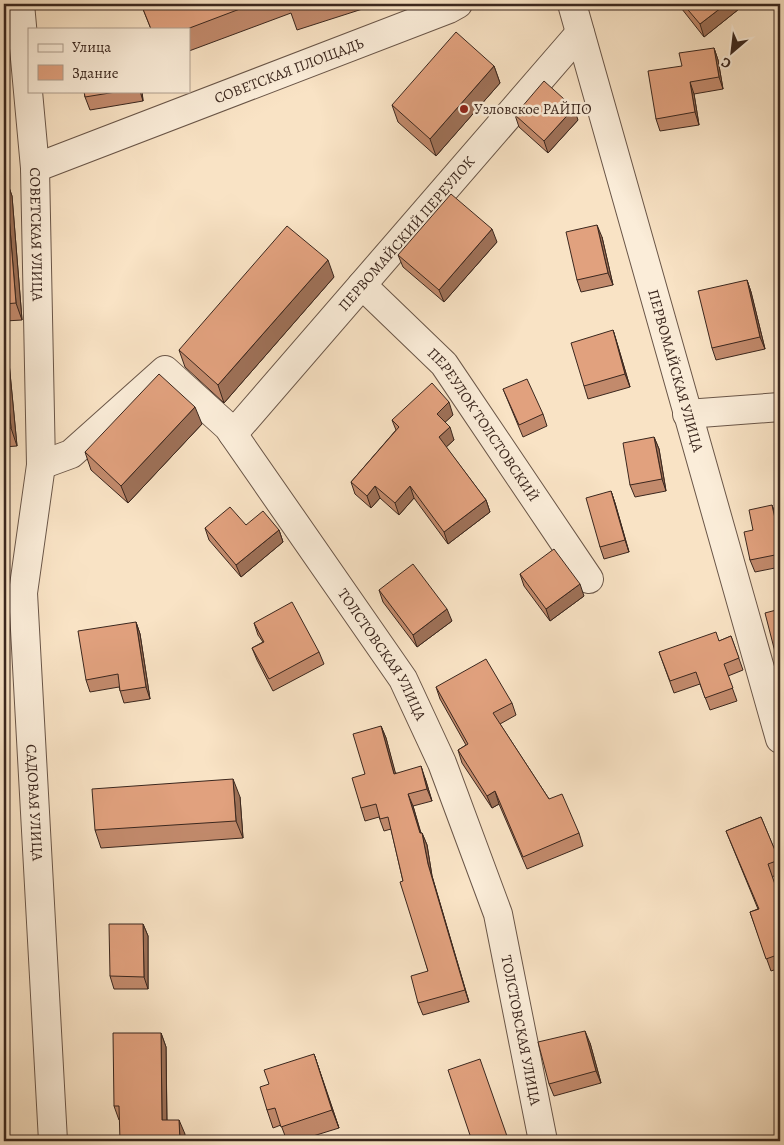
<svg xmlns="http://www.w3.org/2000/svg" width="784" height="1145" viewBox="0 0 784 1145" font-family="Alegreya,serif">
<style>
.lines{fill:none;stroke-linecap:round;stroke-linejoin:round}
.minor-casing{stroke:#6a5648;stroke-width:30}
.minor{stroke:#fbedd9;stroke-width:28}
.wall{fill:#c28a6c;stroke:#3b271e}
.shaded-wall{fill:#9e7158;stroke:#3b271e}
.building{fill:#e1a17e;stroke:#3b271e}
.poi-dot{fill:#8f2418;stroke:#fbedd9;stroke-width:2}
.labels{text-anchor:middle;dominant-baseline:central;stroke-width:5;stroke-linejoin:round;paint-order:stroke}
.street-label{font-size:15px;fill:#3b271e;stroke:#fbedd9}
.poi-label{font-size:15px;fill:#3b271e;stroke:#fbedd9;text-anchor:start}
</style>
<rect width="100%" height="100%" fill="#f9e3c5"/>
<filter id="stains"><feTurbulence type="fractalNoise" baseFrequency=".004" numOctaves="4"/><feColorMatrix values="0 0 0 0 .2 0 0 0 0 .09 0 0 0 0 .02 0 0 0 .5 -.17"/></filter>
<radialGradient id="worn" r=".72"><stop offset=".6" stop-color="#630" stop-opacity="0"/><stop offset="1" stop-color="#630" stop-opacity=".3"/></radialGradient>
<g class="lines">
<g class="minor-casing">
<g id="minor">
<path id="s1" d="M20,4L35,168L41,465L23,593L53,1141"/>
<path id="s2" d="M572,4L780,739"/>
<path id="s3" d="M35,168L449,9L458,4"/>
<path id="s4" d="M362,285L444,364L589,579"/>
<polyline points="687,414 780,407"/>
<path id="s5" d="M233,434L580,33"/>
<path id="s6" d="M41,465L71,454L165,370L228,427L403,679L442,763L498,914L543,1141"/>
</g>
</g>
<use href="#minor" class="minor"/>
</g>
<g class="wall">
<polygon points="141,4 378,4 297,30 291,13 189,51 189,29 151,29"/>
<polygon points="678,4 744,4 744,5 704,37"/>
<polygon points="714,48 718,60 723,89 694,94 699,125 660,131 656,119 682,66"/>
<polygon points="494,66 500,83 436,156 398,122 392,105"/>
<polygon points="84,91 142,91 143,101 90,110 85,97"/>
<polygon points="515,115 578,120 548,153 519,127"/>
<polygon points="6,179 12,196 22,320 5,321 17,446 4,447 4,180"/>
<polygon points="602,237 613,285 581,292 577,280"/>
<polygon points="497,242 444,302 403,267 398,255"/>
<polygon points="334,277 224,403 185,367 179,350"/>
<polygon points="747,280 751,292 765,349 716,360 712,348"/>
<polygon points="613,330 617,343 630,387 588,399 584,386"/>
<polygon points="503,389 543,414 547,426 523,437"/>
<polygon points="453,415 445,422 454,440 446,447 486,500 490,512 448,544 414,498 399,515 380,498 371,508 355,494 351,482 396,430 392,420"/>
<polygon points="202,424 128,503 91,470 85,452"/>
<polygon points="654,437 659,449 666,491 635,497 630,485"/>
<polygon points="611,491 615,503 629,552 604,559 600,547"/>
<polygon points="772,505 778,523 780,522 780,567 755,572 750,560 753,530"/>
<polygon points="246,525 279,530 283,542 241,577 209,540 205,528"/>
<polygon points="520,574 584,596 550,621 524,586"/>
<polygon points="379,590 452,621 417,647 383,602"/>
<polygon points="780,609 780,664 775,652"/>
<polygon points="136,622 140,634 150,699 124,703 119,687 90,692 86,680"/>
<polygon points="254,623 319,652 324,664 273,691 257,660 252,648 263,642 258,635"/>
<polygon points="731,636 743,670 728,676 737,701 710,710 700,684 674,693 659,652 719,641"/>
<polygon points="436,687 512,703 516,715 500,724 549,799 579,833 583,846 527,869 499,804 492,808 462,763 458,750 466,745 440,699"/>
<polygon points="381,726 386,738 395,773 425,778 432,801 413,806 421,833 422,833 427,845 432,876 469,1002 423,1015 418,1003 428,971 403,881 391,829 384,831 379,817 365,821 361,808 365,774"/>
<polygon points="240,797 243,838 101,848 95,830"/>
<polygon points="761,817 780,863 780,873 772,877 780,899 780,968 771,971 750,912 758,909 726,831"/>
<polygon points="143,924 148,936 148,989 114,989 110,976"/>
<polygon points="161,1033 166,1047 167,1120 185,1134 119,1120 114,1106"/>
<polygon points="590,1043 601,1083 554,1096 549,1084"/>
<polygon points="314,1054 339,1128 297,1141 287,1141 281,1125 273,1128 267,1110 269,1084"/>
</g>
<g class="shaded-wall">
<polygon points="726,4 744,4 744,5 704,37 700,24"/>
<polygon points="714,48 718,60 723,89 719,77"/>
<polygon points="494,66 500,83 436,156 430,139"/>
<polygon points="690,82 694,94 699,125 695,112"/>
<polygon points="140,91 142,91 143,101"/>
<polygon points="574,108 578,120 548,153 544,141"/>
<polygon points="6,179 12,196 22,320 16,303"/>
<polygon points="597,225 602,237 613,285 608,273"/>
<polygon points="492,229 497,242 444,302 439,290"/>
<polygon points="328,260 334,277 224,403 218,385"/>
<polygon points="747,280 751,292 765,349 760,337"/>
<polygon points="4,317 5,321 17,446 11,428 4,355"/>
<polygon points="613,330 617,343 630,387 625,374"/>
<polygon points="449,402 453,415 441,426 437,414"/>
<polygon points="195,407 202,424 128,503 121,486"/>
<polygon points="450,427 454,440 444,449 439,437"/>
<polygon points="654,437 659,449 666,491 662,479"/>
<polygon points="375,486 380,498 371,508 367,496"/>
<polygon points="410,486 414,498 399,515 395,503"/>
<polygon points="611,491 615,503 629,552 625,540"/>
<polygon points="486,500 490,512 448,544 444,532"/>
<polygon points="772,505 776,517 780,536 776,523"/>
<polygon points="279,530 283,542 241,577 236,565"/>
<polygon points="580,584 584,596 550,621 546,609"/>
<polygon points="447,609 452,621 417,647 413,635"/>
<polygon points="136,622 140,634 150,699 146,687"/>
<polygon points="381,726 386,738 399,786 394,774"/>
<polygon points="421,766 425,778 432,801 427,789"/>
<polygon points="233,779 240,797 243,838 236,821"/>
<polygon points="495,791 499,804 492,808 487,796"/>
<polygon points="408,794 413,806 424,845 420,833"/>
<polygon points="422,833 427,845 432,876 469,1002 465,990 428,864"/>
<polygon points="143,924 148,936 148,989 144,977"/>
<polygon points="585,1031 590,1043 601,1083 596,1071"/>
<polygon points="161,1033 166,1047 167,1135 162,1120"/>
<polygon points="314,1054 320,1072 339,1128 332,1110"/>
<polygon points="179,1120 185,1134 185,1141 180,1141"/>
</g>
<g class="building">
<polygon points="141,4 253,4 187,29 151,29"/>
<polygon points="288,4 308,4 289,10"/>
<polygon points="683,4 726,4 700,24"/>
<polygon points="456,32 494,66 430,139 392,105"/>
<polygon points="714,48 719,77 690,82 695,112 656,119 648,71 682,66 679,53"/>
<polygon points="544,81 574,108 544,141 515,115"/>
<polygon points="84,91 122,91 85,97"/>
<polygon points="6,179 16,303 4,304 4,180"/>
<polygon points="451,194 492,229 439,290 398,255"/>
<polygon points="597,225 608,273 577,280 566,232"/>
<polygon points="287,226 328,260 218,385 179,350"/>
<polygon points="747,280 760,337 712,348 698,291"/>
<polygon points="613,330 625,374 584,386 571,343"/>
<polygon points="4,355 11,428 4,429"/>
<polygon points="159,374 195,407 121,486 85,452"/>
<polygon points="527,379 543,414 519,425 503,389"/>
<polygon points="432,383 449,402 437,414 450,427 439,437 486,500 444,532 410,486 395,503 375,486 367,496 351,482 399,427 392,420"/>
<polygon points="654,437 662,479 630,485 623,443"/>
<polygon points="611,491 625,540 600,547 586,498"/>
<polygon points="772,505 776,523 780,522 780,554 750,560 744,532 753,530 749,510"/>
<polygon points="230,507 246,525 263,511 279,530 236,565 205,528"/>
<polygon points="554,549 580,584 546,609 520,574"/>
<polygon points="413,564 447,609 413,635 379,590"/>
<polygon points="292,602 319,652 269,679 252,648 264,642 254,623"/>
<polygon points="780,609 780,650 775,652 765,613"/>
<polygon points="136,622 146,687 120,691 118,674 86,680 78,631"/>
<polygon points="716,632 719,641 731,636 739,658 724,664 733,688 705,698 696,672 670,681 659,652"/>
<polygon points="486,659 512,703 493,713 549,799 562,794 579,833 523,857 495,791 487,796 458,750 468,744 436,687"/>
<polygon points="381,726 394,774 421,766 427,789 408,794 420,833 422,833 428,864 465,990 418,1003 411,976 428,971 400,882 403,881 388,817 380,819 376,804 361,808 352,778 365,774 353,734"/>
<polygon points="233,779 236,821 95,830 92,789"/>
<polygon points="761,817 779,860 768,864 780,899 780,954 766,959 750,912 759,909 726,831"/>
<polygon points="109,924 143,924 144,977 110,976"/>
<polygon points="585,1031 596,1071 549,1084 538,1042"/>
<polygon points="113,1033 161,1033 162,1120 179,1120 180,1141 120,1141 119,1106 114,1106"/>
<polygon points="314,1054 332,1110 281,1127 275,1108 267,1110 260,1087 269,1084 264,1070"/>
<polygon points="480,1059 508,1139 508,1141 472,1141 448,1070"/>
</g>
<circle class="poi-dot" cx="464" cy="109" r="5"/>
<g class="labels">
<g class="street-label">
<text stroke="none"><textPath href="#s3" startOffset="272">СОВЕТСКАЯ ПЛОЩАДЬ</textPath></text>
<text stroke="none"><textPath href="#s1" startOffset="231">СОВЕТСКАЯ УЛИЦА</textPath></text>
<text stroke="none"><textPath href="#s5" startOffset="265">ПЕРВОМАЙСКИЙ ПЕРЕУЛОК</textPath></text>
<text stroke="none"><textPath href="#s2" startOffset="381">ПЕРВОМАЙСКАЯ УЛИЦА</textPath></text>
<text stroke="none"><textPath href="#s4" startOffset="186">ПЕРЕУЛОК ТОЛСТОВСКИЙ</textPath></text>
<text stroke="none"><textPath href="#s6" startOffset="518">ТОЛСТОВСКАЯ УЛИЦА</textPath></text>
<text stroke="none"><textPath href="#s1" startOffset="801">САДОВАЯ УЛИЦА</textPath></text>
<text stroke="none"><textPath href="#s6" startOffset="922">ТОЛСТОВСКАЯ УЛИЦА</textPath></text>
</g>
<g class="poi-label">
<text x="474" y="109">Узловское РАЙПО</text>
</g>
</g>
<rect width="784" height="1145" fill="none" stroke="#f9e3c5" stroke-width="20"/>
<rect x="5" y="5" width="774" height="1135" fill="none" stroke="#3b271e" stroke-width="2.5"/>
<rect x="10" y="10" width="764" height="1125" fill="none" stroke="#3b271e"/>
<rect x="28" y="28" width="162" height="65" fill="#fbedd9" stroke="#ae9e8e"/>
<rect x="38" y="44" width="25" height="8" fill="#fbedd9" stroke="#ae9e8e"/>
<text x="72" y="52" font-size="15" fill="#3b271e">Улица</text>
<rect x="38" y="65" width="25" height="15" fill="#e1a17e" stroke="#ae9e8e"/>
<text x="72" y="78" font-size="15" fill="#3b271e">Здание</text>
<g transform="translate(732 52) rotate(208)" stroke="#fbedd9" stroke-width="4" paint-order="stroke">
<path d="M0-4L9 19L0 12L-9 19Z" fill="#3b271e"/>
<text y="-8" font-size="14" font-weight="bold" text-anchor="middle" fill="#3b271e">С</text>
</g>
<rect width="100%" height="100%" filter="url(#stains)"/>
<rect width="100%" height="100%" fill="url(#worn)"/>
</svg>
